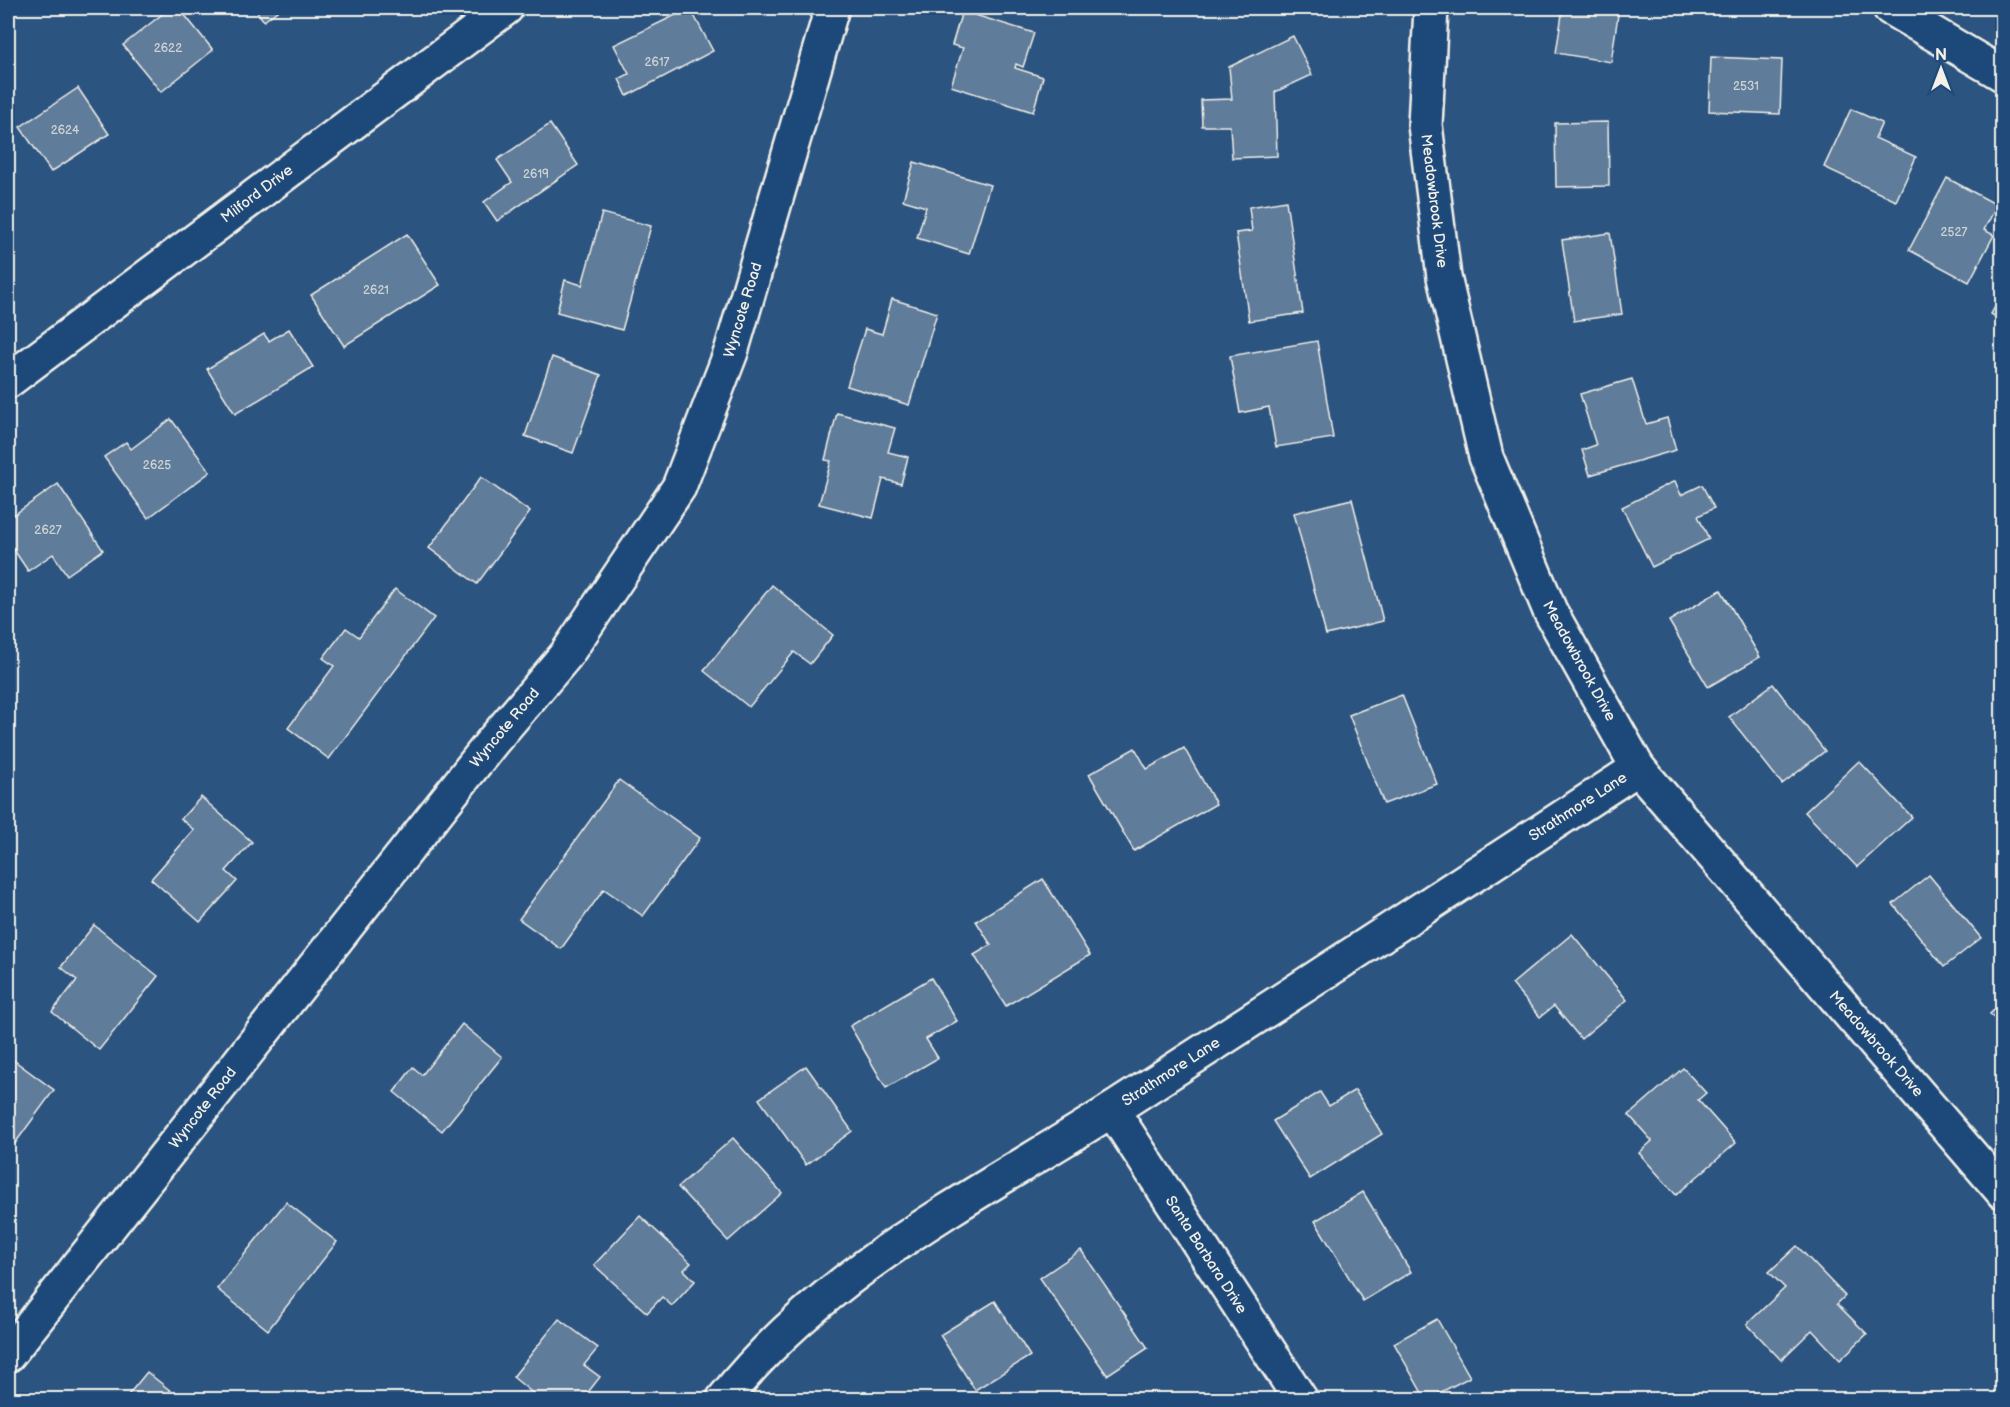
<svg xmlns="http://www.w3.org/2000/svg" width="2010" height="1407" viewBox="0 0 2010 1407" font-family="'Balsamiq Sans',sans-serif">
<style>
.building{fill:#5e7b9a;stroke:#f4f1e8;stroke-width:1.5}
.lines{fill:none;stroke-linecap:round;stroke-linejoin:round}
.minor-casing{stroke:#f4f1e8;stroke-width:38}
.minor{stroke:#1f4a7a;stroke-width:33}
.labels{text-anchor:middle;dominant-baseline:central;stroke-width:5;stroke-linejoin:round;paint-order:stroke}
.number-label{font-size:12px;fill:#ced4d4}
.street-label{font-size:15px;fill:#f4f1e8;stroke:#1f4a7a}
</style>
<rect width="100%" height="100%" fill="#2c5481"/>
<filter id="ink" filterUnits="userSpaceOnUse"><feTurbulence type="fractalNoise" baseFrequency=".0167" numOctaves="2"/><feDisplacementMap in="SourceGraphic" scale="12" xChannelSelector="R" yChannelSelector="G"/><feConvolveMatrix kernelMatrix="1 2 1 2 8 2 1 2 1" color-interpolation-filters="sRGB"/></filter>
<g filter="url(#ink)">
<g class="building">
<polygon points="170,8 179,8 213,50 161,92 123,45"/>
<polygon points="254,8 281,8 264,21"/>
<polygon points="690,8 713,51 627,96 619,79 629,74 614,45"/>
<polygon points="1563,8 1619,8 1611,62 1556,53"/>
<polygon points="962,11 1034,33 1023,67 1016,64 1015,68 1043,77 1033,112 951,86 963,48 952,45"/>
<polygon points="1293,36 1312,75 1275,92 1277,156 1232,158 1230,126 1202,126 1201,100 1232,99 1229,67"/>
<polygon points="1711,57 1782,60 1780,114 1709,111"/>
<polygon points="78,88 109,134 51,172 20,127"/>
<polygon points="1851,109 1882,123 1875,138 1916,157 1896,201 1824,167"/>
<polygon points="1608,122 1609,186 1556,187 1555,123"/>
<polygon points="550,124 578,165 497,221 484,202 512,182 497,160"/>
<polygon points="914,162 990,185 969,254 917,238 926,207 903,200"/>
<polygon points="1947,178 1997,205 1984,230 1994,235 1969,282 1909,250"/>
<polygon points="1286,201 1303,313 1249,321 1236,233 1252,231 1249,207"/>
<polygon points="602,213 651,226 622,330 557,312 565,280 582,285"/>
<polygon points="1610,233 1622,314 1574,321 1562,240"/>
<polygon points="407,234 440,285 344,346 311,295"/>
<polygon points="2002,294 2002,321 1991,314"/>
<polygon points="892,299 937,313 909,405 847,386 865,329 882,334"/>
<polygon points="289,329 313,367 235,414 207,369 264,334 269,341"/>
<polygon points="1317,341 1333,438 1276,447 1269,407 1240,413 1230,356"/>
<polygon points="552,357 601,375 573,453 525,436"/>
<polygon points="1632,379 1646,424 1667,418 1676,450 1590,475 1582,450 1596,445 1580,394"/>
<polygon points="837,413 895,428 888,452 908,457 901,484 883,479 873,518 819,504 831,461 825,460"/>
<polygon points="171,419 210,472 148,518 104,457 126,442 131,449"/>
<polygon points="481,477 530,512 477,584 429,548"/>
<polygon points="1675,481 1681,495 1702,485 1714,508 1698,516 1709,539 1652,567 1622,507"/>
<polygon points="58,484 103,550 67,575 53,554 28,571 8,541 8,519"/>
<polygon points="1352,499 1383,621 1326,635 1294,513"/>
<polygon points="772,585 833,635 810,664 794,652 749,707 704,671"/>
<polygon points="395,589 434,618 329,759 288,728 334,666 323,658 346,628 359,637"/>
<polygon points="1721,590 1760,657 1708,687 1669,621"/>
<polygon points="1773,684 1825,751 1782,784 1729,717"/>
<polygon points="1402,695 1437,784 1384,804 1349,715"/>
<polygon points="1135,748 1147,769 1184,748 1216,804 1134,851 1089,774"/>
<polygon points="1859,761 1912,817 1857,867 1805,812"/>
<polygon points="619,780 700,838 643,916 604,889 561,949 519,919"/>
<polygon points="201,797 252,842 226,871 237,881 200,922 151,879 194,830 181,819"/>
<polygon points="1929,875 1981,938 1944,967 1893,904"/>
<polygon points="1043,879 1090,955 1006,1006 974,955 991,945 976,921"/>
<polygon points="94,925 158,976 99,1050 52,1012 77,980 61,967"/>
<polygon points="1572,934 1627,1000 1581,1039 1554,1006 1540,1017 1512,984"/>
<polygon points="931,978 957,1021 926,1039 938,1058 886,1088 850,1026"/>
<polygon points="2002,1002 2002,1027 1990,1014"/>
<polygon points="462,1024 502,1057 442,1131 394,1092 413,1067 422,1075"/>
<polygon points="8,1056 54,1090 8,1153"/>
<polygon points="806,1066 852,1131 806,1165 759,1099"/>
<polygon points="1683,1068 1706,1093 1698,1100 1736,1143 1676,1195 1639,1153 1652,1141 1629,1115"/>
<polygon points="1355,1090 1382,1134 1310,1179 1273,1121 1320,1092 1329,1106"/>
<polygon points="733,1138 782,1193 728,1241 678,1187"/>
<polygon points="1363,1192 1411,1272 1363,1301 1315,1221"/>
<polygon points="286,1202 337,1242 268,1330 217,1289"/>
<polygon points="640,1216 691,1263 684,1270 695,1281 672,1306 662,1297 647,1313 594,1265"/>
<polygon points="1797,1246 1845,1296 1837,1304 1867,1334 1840,1360 1812,1330 1781,1360 1747,1324 1785,1288 1769,1272"/>
<polygon points="1081,1250 1148,1348 1107,1375 1040,1278"/>
<polygon points="995,1301 1030,1356 975,1390 940,1335"/>
<polygon points="559,1319 598,1348 584,1365 600,1377 582,1400 541,1400 513,1377"/>
<polygon points="1437,1319 1470,1377 1426,1400 1394,1343"/>
<polygon points="147,1372 182,1400 124,1400"/>
</g>
<g class="lines">
<g class="minor-casing">
<g id="minor">
<polyline points="1431,8 1425,125 1444,277 1486,457 1550,611 1638,768 2002,1191"/>
<polyline points="1890,8 2002,74"/>
<polyline points="8,381 506,8"/>
<polyline points="1112,1110 1301,1400"/>
<polyline points="8,1355 492,742 566,655 679,487 731,352 832,8"/>
<path d="M723,1400C824,1271 976,1196 1112,1110C1288,997 1463,882 1638,768"/>
</g>
</g>
<use href="#minor" class="minor"/>
</g>
</g>
<g class="labels">
<g class="number-label">
<text x="168" y="48">2622</text>
<text x="657" y="62">2617</text>
<text x="1746" y="86">2531</text>
<text x="65" y="130">2624</text>
<text x="536" y="174">2619</text>
<text x="1954" y="232">2527</text>
<text x="376" y="290">2621</text>
<text x="157" y="465">2625</text>
<text x="48" y="530">2627</text>
</g>
<g class="street-label">
<text transform="translate(257 194) rotate(-37)">Milford Drive</text>
<text transform="translate(1434 201) rotate(83)">Meadowbrook Drive</text>
<text transform="translate(743 310) rotate(-73)">Wyncote Road</text>
<text transform="translate(1579 661) rotate(61)">Meadowbrook Drive</text>
<text transform="translate(505 728) rotate(-50)">Wyncote Road</text>
<text transform="translate(1578 807) rotate(-33)">Strathmore Lane</text>
<text transform="translate(1876 1044) rotate(49)">Meadowbrook Drive</text>
<text transform="translate(1171 1072) rotate(-33)">Strathmore Lane</text>
<text transform="translate(203 1108) rotate(-52)">Wyncote Road</text>
<text transform="translate(1206 1255) rotate(57)">Santa Barbara Drive</text>
</g>
</g>
<rect width="2010" height="1407" fill="none" stroke="#1f4a7a" stroke-width="30"/>
<rect x="15" y="15" width="1980" height="1377" fill="none" stroke="#f4f1e8" stroke-width="2" filter="url(#ink)"/>
<g transform="translate(1941 69)" stroke="#1f4a7a" stroke-width="4.5" paint-order="stroke">
<path d="M0-4.5L10 22L0 15L-10 22Z" fill="#f4f1e8"/>
<text y="-9" font-size="16" font-weight="bold" text-anchor="middle" fill="#f4f1e8">N</text>
</g>
</svg>
